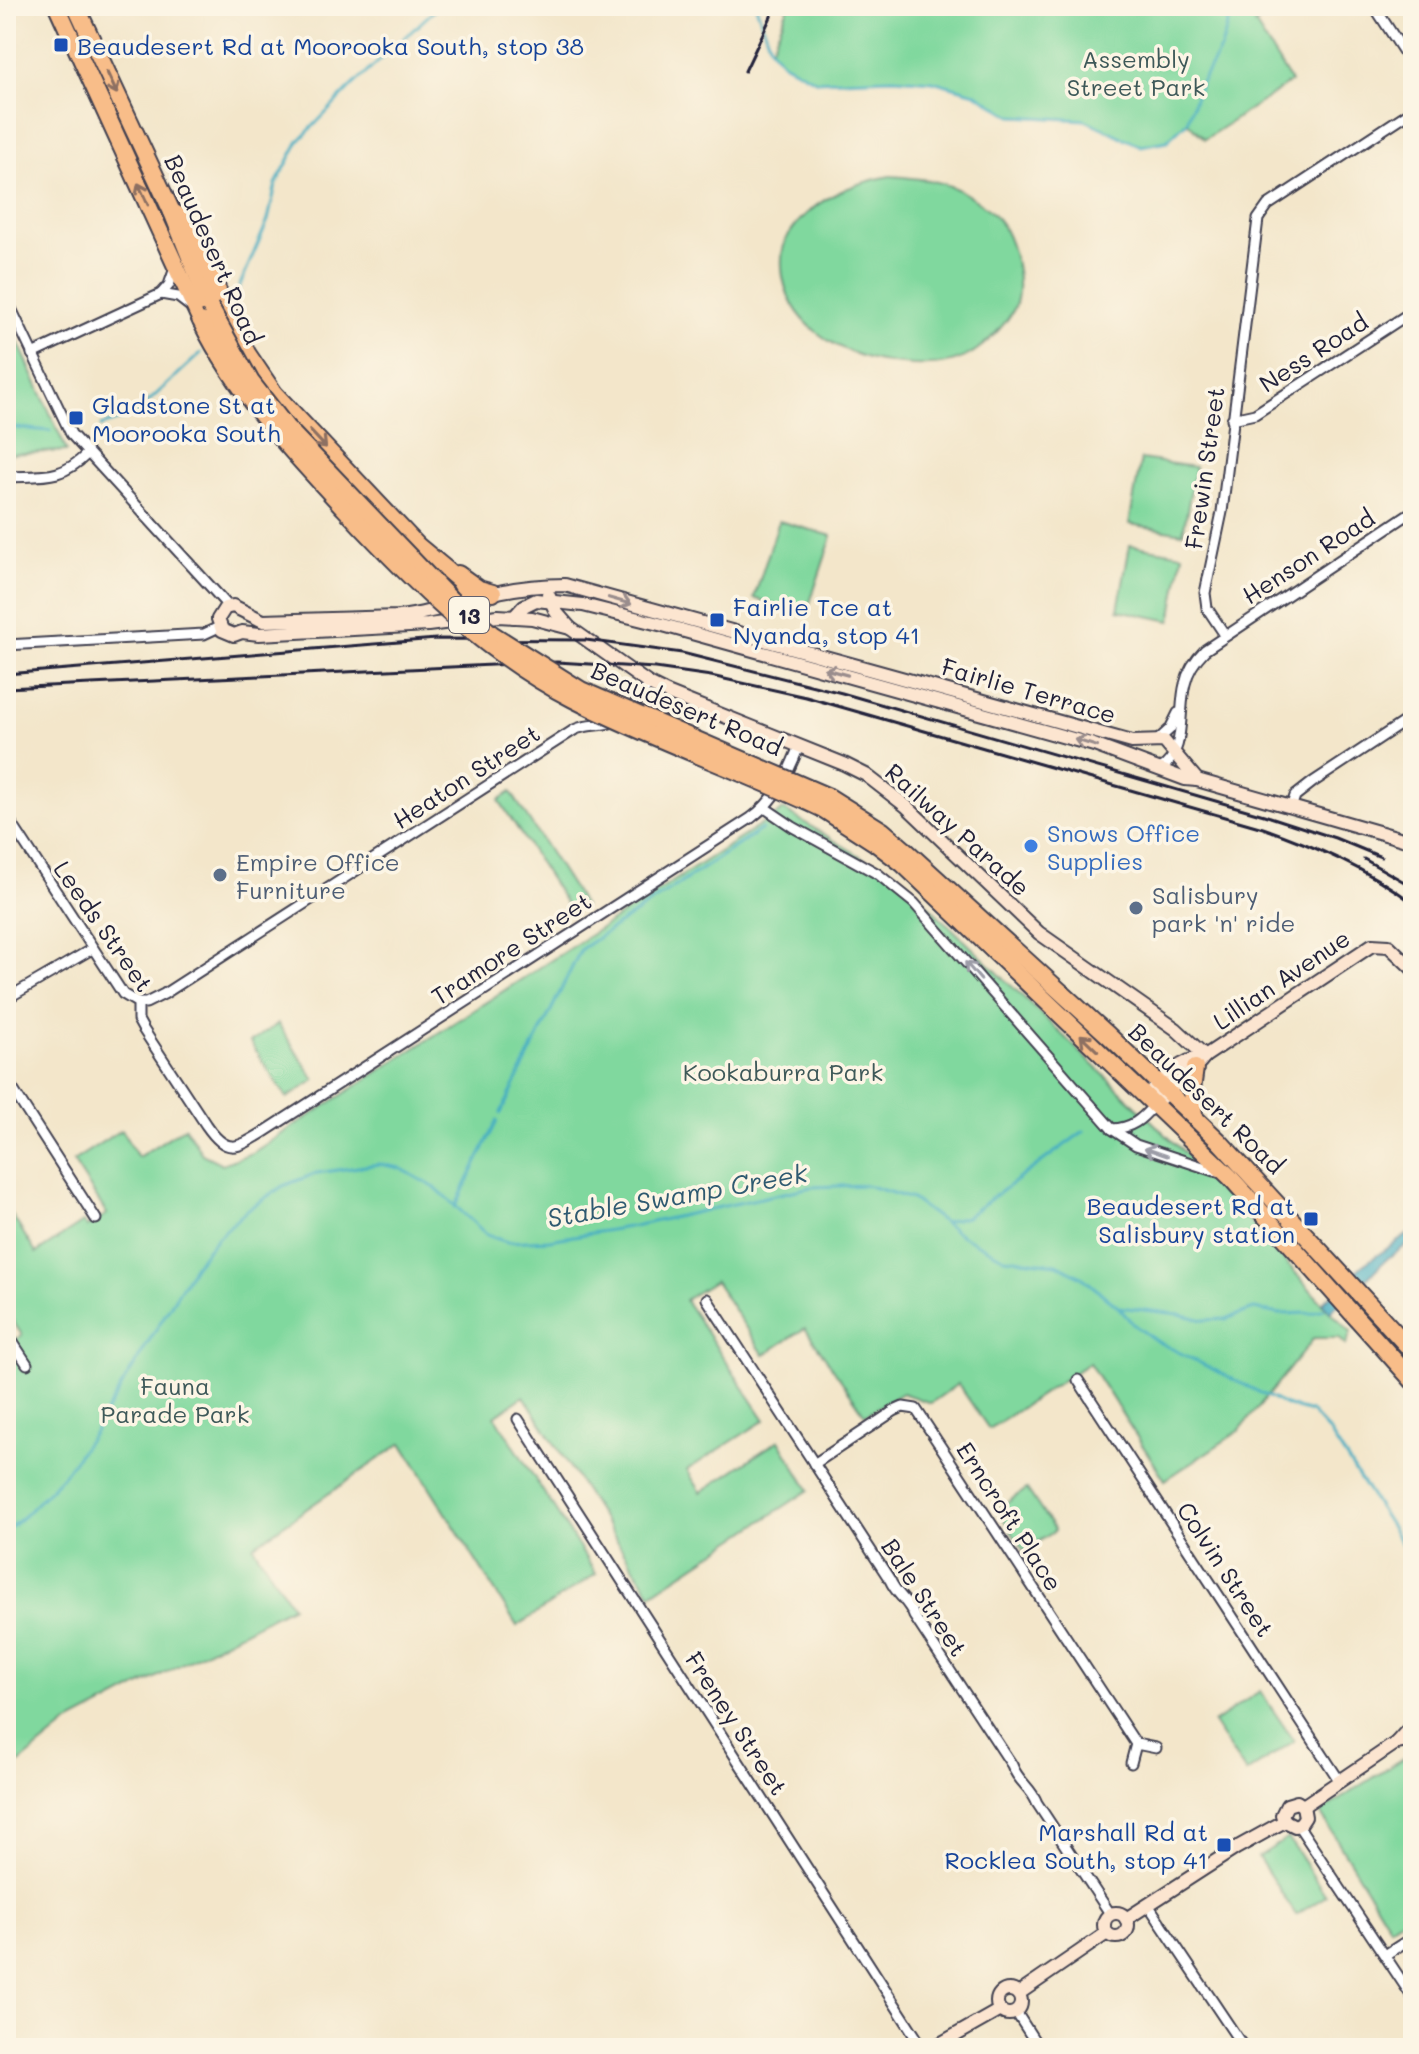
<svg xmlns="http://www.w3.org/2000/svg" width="1419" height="2054" viewBox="0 0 1419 2054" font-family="Mali,sans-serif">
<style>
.green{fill:#80d89e;stroke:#517d6c;stroke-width:2}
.water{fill:#43adc2;stroke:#32687e;stroke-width:2}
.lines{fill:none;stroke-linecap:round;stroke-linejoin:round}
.stream{stroke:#43adc2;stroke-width:3}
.street-casing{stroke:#413f50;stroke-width:13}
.secondary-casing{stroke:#413f50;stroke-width:16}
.highway-casing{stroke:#413f50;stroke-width:20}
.street{stroke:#fff;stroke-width:9}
.secondary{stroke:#fce5d0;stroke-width:12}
.highway{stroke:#f8bd89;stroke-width:16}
.rail{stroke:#22223b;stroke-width:3}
.highway-bridge-casing{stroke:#413f50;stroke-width:20;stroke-linecap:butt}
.highway-bridge{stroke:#f8bd89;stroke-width:16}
.oneway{stroke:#8d7062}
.oneway2{stroke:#9a8d8d}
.oneway3{stroke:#9c9ca7}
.transit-dot{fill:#1a4fb4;stroke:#fcf5e5;stroke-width:3}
.shop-dot{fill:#3f7fe0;stroke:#fcf5e5;stroke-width:3}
.service-dot{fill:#5c6f8a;stroke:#fcf5e5;stroke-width:3}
.labels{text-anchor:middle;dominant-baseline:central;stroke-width:7;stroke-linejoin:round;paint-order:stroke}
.shield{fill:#fcf5e5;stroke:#63616e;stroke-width:2}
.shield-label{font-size:22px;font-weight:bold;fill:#22223b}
.transit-label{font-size:24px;fill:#164399;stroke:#fcf5e5;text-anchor:start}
.park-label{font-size:24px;fill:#3e5959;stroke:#fcf5e5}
.street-label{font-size:24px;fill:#22223b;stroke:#fcf5e5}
.shop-label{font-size:24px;fill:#366cbe;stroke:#fcf5e5;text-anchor:start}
.service-label{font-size:24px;fill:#4e5e75;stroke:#fcf5e5;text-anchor:start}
.water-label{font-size:26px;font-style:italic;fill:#2f5a71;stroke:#fcf5e5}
</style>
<rect width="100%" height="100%" fill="#fcf5e5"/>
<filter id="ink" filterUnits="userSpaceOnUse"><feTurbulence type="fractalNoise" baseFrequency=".0125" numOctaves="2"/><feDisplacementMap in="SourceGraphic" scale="16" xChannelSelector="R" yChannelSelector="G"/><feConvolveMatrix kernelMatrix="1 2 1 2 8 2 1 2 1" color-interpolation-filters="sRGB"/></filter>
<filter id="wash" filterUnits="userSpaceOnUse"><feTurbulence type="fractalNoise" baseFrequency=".006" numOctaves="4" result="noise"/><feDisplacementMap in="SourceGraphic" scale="32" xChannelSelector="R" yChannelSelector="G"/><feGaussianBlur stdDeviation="1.8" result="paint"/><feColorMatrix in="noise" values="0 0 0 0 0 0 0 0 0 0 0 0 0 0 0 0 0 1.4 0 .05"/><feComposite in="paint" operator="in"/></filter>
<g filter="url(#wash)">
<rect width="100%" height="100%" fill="#f3e6ca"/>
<g class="green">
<polygon points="789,6 1282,6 1255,24 1291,82 1205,139 1187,122 1167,141 1141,146 1085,120 1012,116 975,93 932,81 893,78 817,81 783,63 771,49"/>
<path d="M890,176C916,178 944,180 966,194C975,199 984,205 991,212C1012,231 1025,283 1014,309C1007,322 993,337 982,346C958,366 932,367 902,364C851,360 793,332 783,277C781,265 781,247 788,236C810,201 851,183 890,176Z"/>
<polygon points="6,315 67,451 6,454"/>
<polygon points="1141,459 1195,467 1183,533 1129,524"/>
<polygon points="779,521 832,536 806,615 754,598"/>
<polygon points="1130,545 1183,554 1171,621 1118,610"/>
<polygon points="511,792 584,906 572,913 499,800"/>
<polygon points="784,810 906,884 1219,1186 1322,1303 1351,1332 1346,1345 1339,1338 1314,1338 1239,1431 1165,1480 1089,1363 989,1429 958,1384 931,1403 902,1393 865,1415 805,1328 764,1355 715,1281 685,1300 765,1420 687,1470 701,1492 779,1440 809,1490 651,1594 524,1396 495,1416 596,1574 517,1626 402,1443 253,1546 292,1606 67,1724 6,1774 6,1346 22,1335 6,1311 6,1206 36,1253 83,1222 87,1227 107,1214 73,1161 121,1130 138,1157 185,1127 202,1154 222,1164 252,1153"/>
<polygon points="278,1024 315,1080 287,1098 250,1042"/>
<polygon points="1027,1489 1055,1531 1024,1551 997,1509"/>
<polygon points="1260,1691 1294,1741 1246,1773 1213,1723"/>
<polygon points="1413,1752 1413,1912 1390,1927 1320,1812"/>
<polygon points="1288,1838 1326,1896 1296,1915 1258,1857"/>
</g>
<polygon class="water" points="1413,1231 1413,1241 1388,1258 1330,1312 1322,1303 1363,1265"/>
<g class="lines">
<g class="stream">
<polyline points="756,6 771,49 783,63 817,81 893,78 932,81 975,93 1012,116 1085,120 1141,146 1167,141 1187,122 1200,84 1221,48 1233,6"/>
<polyline points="234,299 268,220 276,184 299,141 351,87 439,6"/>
<polyline points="101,426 134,415 201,353"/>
<polyline points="6,427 50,431"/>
<polyline points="501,1113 581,949 762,829"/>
<polyline points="455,1207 497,1121"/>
<polyline points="945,1222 966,1217 1084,1131"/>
<polyline points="1120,1309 1134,1325 1158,1342 1285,1405 1311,1412 1330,1433 1413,1561"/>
<polyline points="6,1531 25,1515 63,1476 94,1432 195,1265 216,1239 247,1210 283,1186 317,1173 379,1164 400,1168 437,1189 487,1235 507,1242 549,1240 634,1226 811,1187 866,1185 912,1199 962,1236 1005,1258 1057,1264 1083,1278 1118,1307 1179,1314 1204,1320 1226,1319 1254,1309 1279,1314 1311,1313 1324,1309"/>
</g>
</g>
</g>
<g filter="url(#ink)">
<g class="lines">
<g class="street-casing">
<g id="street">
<polyline points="1374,6 1413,66"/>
<polyline points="161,294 178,297 191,307"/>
<polyline points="6,298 71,434 229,607"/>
<polyline points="32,354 161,294 169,285 175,268"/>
<polyline points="1232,419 1255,414 1413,311"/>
<path d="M6,477C41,475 60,481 87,454"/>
<polyline points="1225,635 1207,608 1205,593 1222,512 1258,219 1268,205 1413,110"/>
<polyline points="6,645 204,634 219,627"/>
<polyline points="629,713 649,684"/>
<polyline points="1158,740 1170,729 1178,713"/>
<path d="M1160,769C1187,754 1178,709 1185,684C1188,670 1195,660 1205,650L1413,511"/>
<polyline points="1292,805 1295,796 1313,782 1413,716"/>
<polyline points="765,808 793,827 878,874 914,903 1112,1129 1136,1145 1218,1172"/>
<path d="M6,815L123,994L138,1003V1020L143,1029L206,1125C227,1155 236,1149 264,1132L751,818C776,800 788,774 799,746"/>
<polyline points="6,999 92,949"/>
<path d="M138,1003H146L164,994L574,730C588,723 603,727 616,721"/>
<polyline points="6,1079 96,1219"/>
<path d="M1112,1129C1132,1128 1141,1120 1154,1105"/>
<path d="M707,1299L890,1580C897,1596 909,1601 914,1616L1012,1765C1018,1782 1031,1787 1037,1803L1111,1915"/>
<polyline points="6,1332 27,1364"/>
<polyline points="1078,1380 1339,1780"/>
<polyline points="518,1419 923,2048"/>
<polyline points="814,1464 894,1411 903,1407 916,1409 1136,1744"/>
<polyline points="1131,1763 1136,1744 1156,1748"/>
<polyline points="1298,1825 1413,1998"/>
<polyline points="1149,1906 1244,2048"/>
<polyline points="1385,1955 1413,1937"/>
<polyline points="1016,2012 1039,2048"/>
</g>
</g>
<g class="secondary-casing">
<g id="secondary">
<polyline points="548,594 556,612 570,628"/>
<polyline points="514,617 524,606 536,600 583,605 663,625 1094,745 1185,779 1197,780 1413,842"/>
<path d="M1197,780L1164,741L1132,742L565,585C540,585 514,588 490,594C459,602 430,614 398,617L263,621L233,606L225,608L218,619L222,630L234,635L242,632L259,634L428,625L498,616L532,618L570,628L649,684L667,693L844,764L866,775L906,806L1039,933L1176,1029L1205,1056"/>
<path d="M1146,1097C1163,1079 1178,1061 1205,1056"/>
<path d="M1154,1105C1169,1087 1191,1075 1205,1056L1372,945L1389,946L1413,969"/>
<polyline points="1396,1743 1413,1740"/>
<polyline points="1303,1806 1396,1743 1413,1724"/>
<polyline points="1285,1821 1282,1815 1287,1805 1297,1802 1303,1806"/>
<polyline points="1285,1821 1295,1826 1301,1823 1305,1817 1303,1806"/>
<circle cx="1116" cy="1925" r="12"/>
<polyline points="1126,1919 1236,1848 1285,1821"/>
<circle cx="1009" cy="2002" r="12"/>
<polyline points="1018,1994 1107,1933"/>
<polyline points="933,2048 1000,2010"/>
</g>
</g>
<g class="highway-casing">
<g id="highway">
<polyline points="57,6 201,321"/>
<polyline points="76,6 172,212 210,307"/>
<polyline points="172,212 184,218 247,353 274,393 418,546 459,580 467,594 476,618"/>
<polyline points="458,574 479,589 493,593"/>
<polyline points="829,797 883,831 904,849 1108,1035 1219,1141 1413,1352"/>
<polyline points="823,809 874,842 903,864 1230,1177 1413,1381"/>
<polyline points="1194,1116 1192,1090 1195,1068"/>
</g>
</g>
<use href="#street" class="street"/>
<use href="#secondary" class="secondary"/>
<use href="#highway" class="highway"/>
<g class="rail">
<polyline points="745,71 776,6"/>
<polyline points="6,674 436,639 586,640 682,653 842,693 1264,815 1335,838 1381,857"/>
<path d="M6,688L557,662L655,668L711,676L806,697L1263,828C1317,847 1367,869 1413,903"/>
<polyline points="1364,859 1413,887"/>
</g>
<g class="highway-bridge-casing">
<g id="highway-bridge">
<polyline points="210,307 251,382 286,427 451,600 492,634 581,690 829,797"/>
<path d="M201,321C237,394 290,450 345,509C413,582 482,652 573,699C653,740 741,770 823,809"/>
</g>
</g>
<use href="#highway-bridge" class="highway-bridge"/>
</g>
<defs><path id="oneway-shaft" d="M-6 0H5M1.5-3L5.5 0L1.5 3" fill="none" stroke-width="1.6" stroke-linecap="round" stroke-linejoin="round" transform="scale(2)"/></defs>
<g class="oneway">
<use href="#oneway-shaft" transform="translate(112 83) rotate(65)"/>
<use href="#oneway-shaft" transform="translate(143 194) rotate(-115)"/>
<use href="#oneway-shaft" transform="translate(318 439) rotate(47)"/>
<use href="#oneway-shaft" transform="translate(1089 1043) rotate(-136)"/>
</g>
<g class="oneway2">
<use href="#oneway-shaft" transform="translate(620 601) rotate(16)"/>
<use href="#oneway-shaft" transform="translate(836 672) rotate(-165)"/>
<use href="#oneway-shaft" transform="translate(1086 743) rotate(-163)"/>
</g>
<g class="oneway3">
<use href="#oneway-shaft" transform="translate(973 971) rotate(-131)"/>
<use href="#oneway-shaft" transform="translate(1156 1152) rotate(-161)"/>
</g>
</g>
<g class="transit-dot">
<rect x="53" y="37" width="16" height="16" rx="4"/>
<rect x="68" y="410" width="16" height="16" rx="4"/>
<rect x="709" y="612" width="16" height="16" rx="4"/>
<rect x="1303" y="1211" width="16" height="16" rx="4"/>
<rect x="1216" y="1837" width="16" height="16" rx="4"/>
</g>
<circle class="shop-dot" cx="1031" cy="846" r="8"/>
<g class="service-dot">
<circle cx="220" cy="875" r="8"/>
<circle cx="1136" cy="908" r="8"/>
</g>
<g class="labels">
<rect class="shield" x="449" y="597" width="40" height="36" rx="6"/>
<g class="shield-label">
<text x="469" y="615">13</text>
</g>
<g class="transit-label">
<text x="77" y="45">Beaudesert Rd at Moorooka South, stop 38</text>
<text x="92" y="404">Gladstone St at<tspan x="92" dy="28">Moorooka South</tspan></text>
<text x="733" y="606">Fairlie Tce at<tspan x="733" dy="28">Nyanda, stop 41</tspan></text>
<text x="1295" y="1205" text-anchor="end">Beaudesert Rd at<tspan x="1295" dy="28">Salisbury station</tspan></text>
<text x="1208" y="1831" text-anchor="end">Marshall Rd at<tspan x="1208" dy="28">Rocklea South, stop 41</tspan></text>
</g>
<g class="park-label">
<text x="1136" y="58">Assembly<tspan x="1136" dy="28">Street Park</tspan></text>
<text x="783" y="1071">Kookaburra Park</text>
<text x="175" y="1385">Fauna<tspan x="175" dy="28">Parade Park</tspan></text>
</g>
<g class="street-label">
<text transform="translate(214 249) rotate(66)">Beaudesert Road</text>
<text transform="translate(1313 352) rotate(-33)">Ness Road</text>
<text transform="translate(1204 468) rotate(-82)">Frewin Street</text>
<text transform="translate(1308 556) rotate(-33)">Henson Road</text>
<text transform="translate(1029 690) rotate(16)">Fairlie Terrace</text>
<text transform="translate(687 708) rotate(23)">Beaudesert Road</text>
<text transform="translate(466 776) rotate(-33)">Heaton Street</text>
<text transform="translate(958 829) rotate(42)">Railway Parade</text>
<text transform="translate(104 926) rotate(55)">Leeds Street</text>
<text transform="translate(511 948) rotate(-33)">Tramore Street</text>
<text transform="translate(1281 979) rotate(-34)">Lillian Avenue</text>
<text transform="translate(1207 1098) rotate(44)">Beaudesert Road</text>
<text transform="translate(1010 1516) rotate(57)">Erncroft Place</text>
<text transform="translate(1226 1569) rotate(57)">Colvin Street</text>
<text transform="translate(925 1597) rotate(57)">Bale Street</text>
<text transform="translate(737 1723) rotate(57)">Freney Street</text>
</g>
<g class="shop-label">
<text x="1047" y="832">Snows Office<tspan x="1047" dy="28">Supplies</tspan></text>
</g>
<g class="service-label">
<text x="236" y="861">Empire Office<tspan x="236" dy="28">Furniture</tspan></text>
<text x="1152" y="894">Salisbury<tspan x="1152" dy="28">park 'n' ride</tspan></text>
</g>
<g class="water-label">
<text transform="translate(677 1195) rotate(-10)">Stable Swamp Creek</text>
</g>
</g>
<rect width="1419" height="2054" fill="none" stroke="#fcf5e5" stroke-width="32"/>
</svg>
